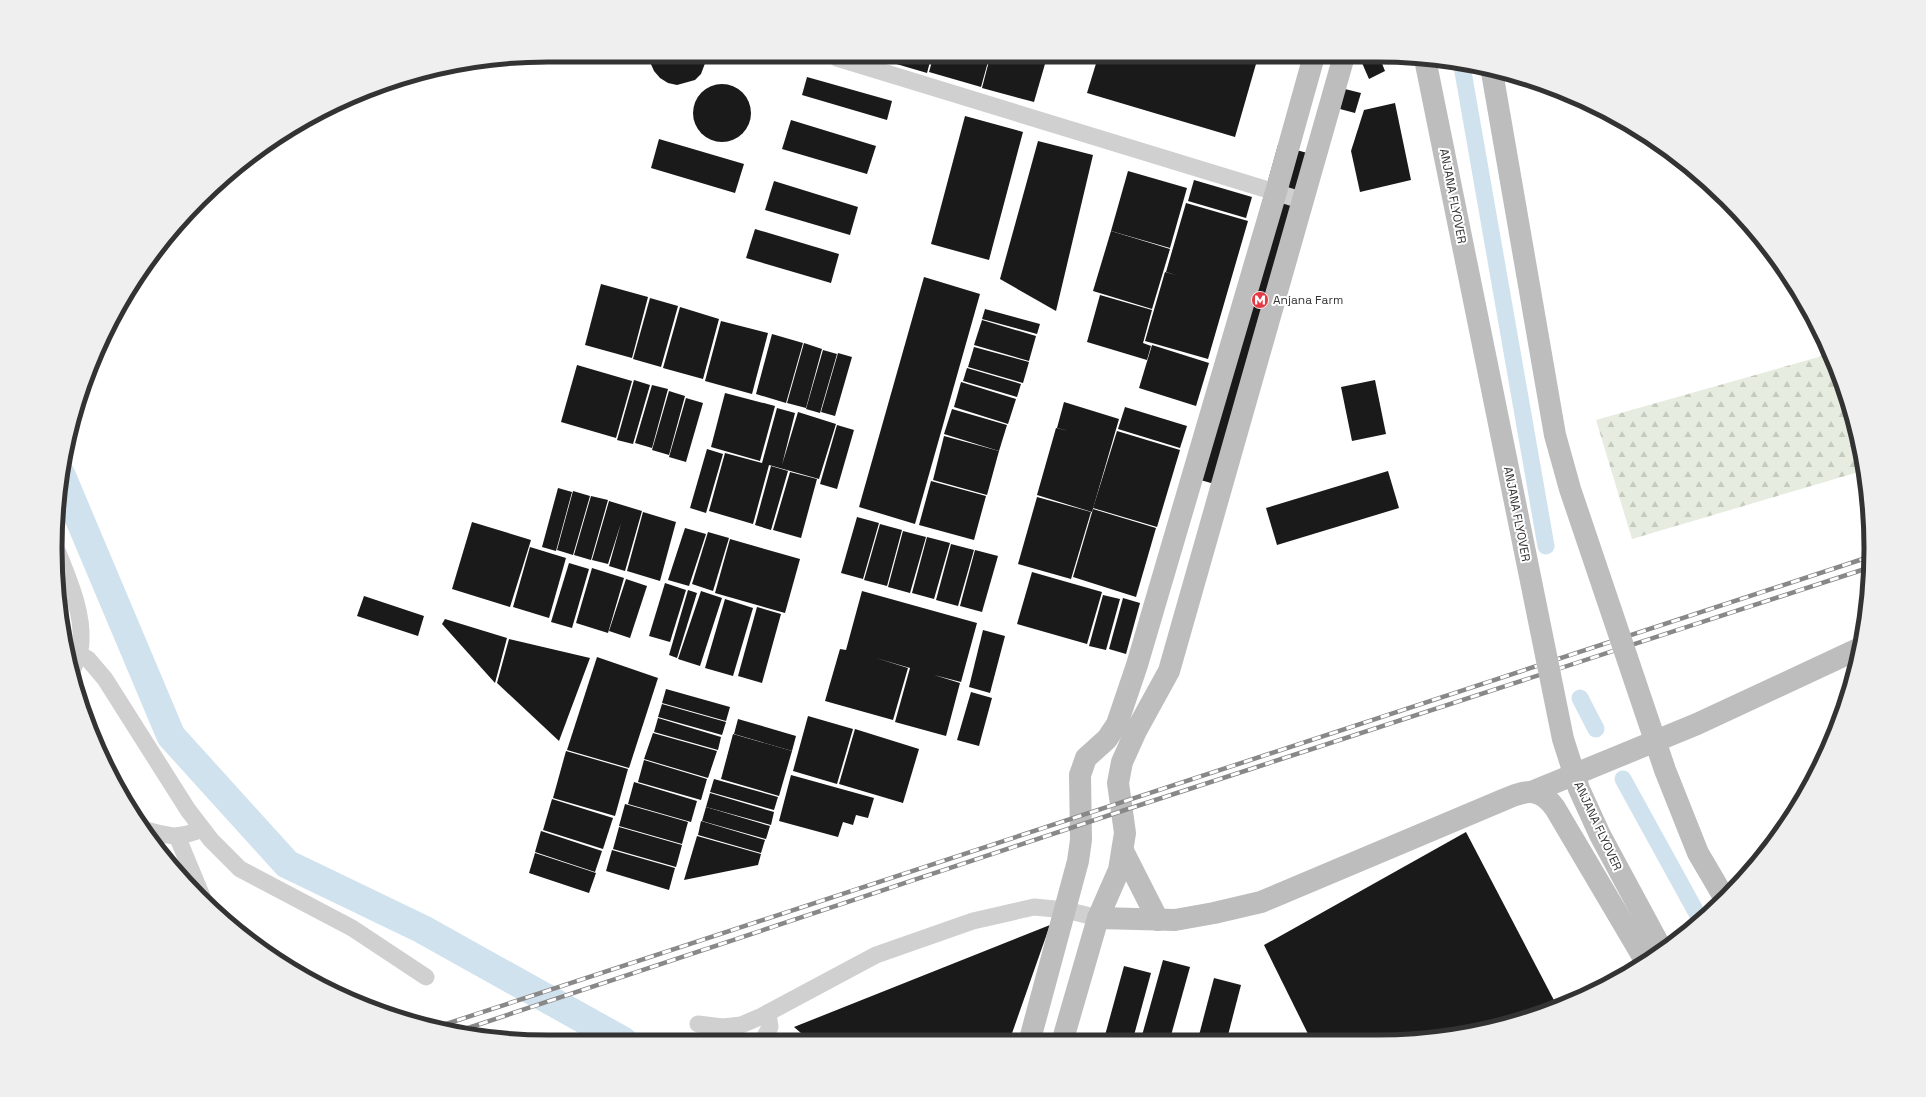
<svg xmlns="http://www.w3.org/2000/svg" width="1926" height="1097" viewBox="0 0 1926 1097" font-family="'Space Grotesk',sans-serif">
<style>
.forest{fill:url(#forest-firs)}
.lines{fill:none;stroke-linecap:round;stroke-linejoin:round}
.canal{stroke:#cfe2ee;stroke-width:17}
.river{stroke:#cfe2ee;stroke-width:29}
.building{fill:#1a1a1a}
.street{stroke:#d0d0d0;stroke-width:17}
.secondary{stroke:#bdbdbd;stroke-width:22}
.rail-casing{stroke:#888;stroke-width:4.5}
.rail{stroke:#fff;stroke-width:3;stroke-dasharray:9;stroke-linecap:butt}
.secondary-bridge{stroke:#bdbdbd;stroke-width:22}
.labels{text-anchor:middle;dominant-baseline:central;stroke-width:4;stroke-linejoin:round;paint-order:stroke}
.street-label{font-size:12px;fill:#333;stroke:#fff}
.poi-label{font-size:12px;fill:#333;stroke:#fff;text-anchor:start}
.rim{fill:none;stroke:#333;stroke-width:5}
</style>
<defs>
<pattern id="forest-firs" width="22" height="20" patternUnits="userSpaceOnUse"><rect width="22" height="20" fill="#e6ecdf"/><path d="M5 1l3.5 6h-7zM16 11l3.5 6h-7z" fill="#c6cbc0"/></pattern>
</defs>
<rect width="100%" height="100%" fill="#fff"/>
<polygon class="forest" points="1829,354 1854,421 1862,471 1632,539 1596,420"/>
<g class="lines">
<g class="canal">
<polyline points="1462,66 1546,546"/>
<polyline points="1580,698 1596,729"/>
<polyline points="1623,779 1700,919"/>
</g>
<polyline class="river" points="61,475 171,736 287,864 422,929 623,1041"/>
</g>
<g class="building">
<polygon points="1359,56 1379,56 1385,71 1369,79"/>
<polygon points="990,57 1047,57 1034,102 982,88"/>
<polygon points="1098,57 1258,57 1235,137 1087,93"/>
<polygon points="707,58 701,74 695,80 677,85 668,83 660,78 654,71 650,62 650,59"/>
<polygon points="876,58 931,58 927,73"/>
<polygon points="933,58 989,58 981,87 929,72"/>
<polygon points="807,77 892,101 887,120 802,95"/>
<circle cx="722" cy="113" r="29"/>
<polygon points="1345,89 1361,93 1355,113 1340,109"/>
<polygon points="1395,103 1411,180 1360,192 1351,151 1364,110"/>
<polygon points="965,116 1023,132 989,260 931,244"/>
<polygon points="791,120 876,146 867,174 782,149"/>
<polygon points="659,139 744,164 735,193 651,168"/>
<polygon points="1038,141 1093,155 1056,311 1000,279"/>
<polygon points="1278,145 1322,157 1229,488 1186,476"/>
<polygon points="1128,171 1187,188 1170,248 1111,231"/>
<polygon points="1194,180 1252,197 1246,218 1188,201"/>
<polygon points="774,181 858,207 850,235 765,210"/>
<polygon points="1186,203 1248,221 1208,359 1145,341 1165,272 1176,275 1166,272"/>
<polygon points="755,229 839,254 831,283 746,258"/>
<polygon points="1111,231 1170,249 1152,309 1093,291"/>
<polygon points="924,277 980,294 915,524 859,507"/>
<polygon points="601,284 648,297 632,358 585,345"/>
<polygon points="1100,295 1152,310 1143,343 1151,346 1147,360 1087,342"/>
<polygon points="650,298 678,306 661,367 633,359"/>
<polygon points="680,307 719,319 703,379 663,368"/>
<polygon points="985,309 1040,324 1037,334 982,319"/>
<polygon points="982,320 1036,336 1029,361 974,345"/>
<polygon points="721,321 768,333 752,394 705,381"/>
<polygon points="772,334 803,343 786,403 756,394"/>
<polygon points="804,343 822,349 806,408 787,403"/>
<polygon points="1152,345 1209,363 1196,406 1139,388"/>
<polygon points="974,347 1029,362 1023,383 968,367"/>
<polygon points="823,350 837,354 820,413 806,409"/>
<polygon points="838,353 852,357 835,416 821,412"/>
<polygon points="577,365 632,381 616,438 561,422"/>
<polygon points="967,368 1021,384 1017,397 963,381"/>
<polygon points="634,380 650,385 633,444 617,440"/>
<polygon points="1375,380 1386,434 1352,441 1341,387"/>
<polygon points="961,382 1016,399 1008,424 954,407"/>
<polygon points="652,385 668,389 652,448 635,443"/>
<polygon points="669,391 685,396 669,455 652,450"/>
<polygon points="725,393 775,406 760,461 711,447"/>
<polygon points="686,398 703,403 686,462 669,457"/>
<polygon points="1064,402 1119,419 1092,512 1037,495 1056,428 1069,431 1057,428"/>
<polygon points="1125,407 1187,426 1180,448 1118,429"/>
<polygon points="777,408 795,413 782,465 798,412 836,424 819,479 769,465 753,524 709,511 725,453 762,463"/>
<polygon points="952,409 1007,425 999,451 944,434"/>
<polygon points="837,425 854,430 837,489 820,484"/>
<polygon points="1117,431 1180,450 1157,527 1093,508"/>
<polygon points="944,436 999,451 987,495 933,480"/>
<polygon points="707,449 723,454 706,513 690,508"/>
<polygon points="771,466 788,471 771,530 755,525"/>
<polygon points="1388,471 1399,508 1277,545 1266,508"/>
<polygon points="790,472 817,479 801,538 773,530"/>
<polygon points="931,481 986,496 974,540 919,525"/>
<polygon points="558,488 572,492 556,551 542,547"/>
<polygon points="573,491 590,496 573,555 557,550"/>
<polygon points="591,496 608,500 591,560 574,555"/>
<polygon points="1037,497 1091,512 1071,579 1018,564"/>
<polygon points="609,501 642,511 625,571 609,566 621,523 608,564 592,560"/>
<polygon points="1093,509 1156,528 1136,597 1073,577"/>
<polygon points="643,512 676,522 660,581 627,571"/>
<polygon points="857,517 879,523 863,579 841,573"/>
<polygon points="472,522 531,540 510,607 452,589"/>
<polygon points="880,524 902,530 887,586 864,580"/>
<polygon points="685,528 706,534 689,586 668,580"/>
<polygon points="903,531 926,537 910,593 888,587"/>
<polygon points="708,532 729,538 713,591 692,584"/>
<polygon points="927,537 950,543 934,599 912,593"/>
<polygon points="730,539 800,559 785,613 715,593"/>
<polygon points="951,544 974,550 958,606 936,600"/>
<polygon points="530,547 566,558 549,618 513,607"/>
<polygon points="975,550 998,556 982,612 960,606"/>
<polygon points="569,563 589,569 572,628 551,622"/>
<polygon points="592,568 624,578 608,633 576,623"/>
<polygon points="1032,572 1102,592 1087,644 1017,624"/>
<polygon points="626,579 647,586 630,638 609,631"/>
<polygon points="665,583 686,590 670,642 649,636"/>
<polygon points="688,590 697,593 677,658 669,655"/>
<polygon points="701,591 722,598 700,666 678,659"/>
<polygon points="862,591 977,623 961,682 934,675 960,683 946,736 895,722 910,668 876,658 908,668 893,720 825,701 840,649 846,650"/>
<polygon points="1103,595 1120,599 1106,650 1089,646"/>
<polygon points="364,596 424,616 418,636 357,616"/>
<polygon points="1123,598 1140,603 1126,654 1109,649"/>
<polygon points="725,599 753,608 733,676 705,668"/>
<polygon points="757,607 781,614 762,683 738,676"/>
<polygon points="445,619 507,638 495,683 442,624"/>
<polygon points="983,630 1005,636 990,693 969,687"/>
<polygon points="509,639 590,658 559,741 497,683"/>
<polygon points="597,657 658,678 629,768 567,750"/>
<polygon points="666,689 730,707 726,721 662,703"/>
<polygon points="971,692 992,698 979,746 957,740"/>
<polygon points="662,704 726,722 722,735 658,717"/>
<polygon points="808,716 853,729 837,784 793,771"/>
<polygon points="658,718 721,737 718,750 654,732"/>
<polygon points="738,719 796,736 792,751 734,734"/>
<polygon points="855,729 919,749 903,803 839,784"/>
<polygon points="653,733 717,751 708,778 644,759"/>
<polygon points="733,734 792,751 779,796 721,779"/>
<polygon points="566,751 628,769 615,816 553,798"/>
<polygon points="644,760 707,779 701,800 638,782"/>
<polygon points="791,775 874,798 868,818 856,815 853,825 843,822 838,837 779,821"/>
<polygon points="714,779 778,797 774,810 710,792"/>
<polygon points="634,782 697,801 691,822 628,804"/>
<polygon points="710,793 774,812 771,825 706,807"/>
<polygon points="552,799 613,818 603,849 543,830"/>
<polygon points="625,804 688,822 682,844 619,826"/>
<polygon points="706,807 770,826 766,839 702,821"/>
<polygon points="701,821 765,840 761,853 698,835"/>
<polygon points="619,827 682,845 676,867 613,849"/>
<polygon points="541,831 602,851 595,872 535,852"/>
<polygon points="1466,832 1557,1006 1536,1016 1442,1038 1310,1038 1264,945"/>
<polygon points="697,836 761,854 758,865 684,880"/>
<polygon points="612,850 675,868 669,890 606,871"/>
<polygon points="535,853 596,873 589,893 529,873"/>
<polygon points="1050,925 1010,1039 809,1040 794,1027"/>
<polygon points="1163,960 1190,967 1170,1039 1141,1039"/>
<polygon points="1124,966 1151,973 1133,1039 1104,1039"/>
<polygon points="1214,978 1241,985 1227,1039 1198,1039"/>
</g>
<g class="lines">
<g class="street">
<polyline points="837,58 1304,201"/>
<path d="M57,550C68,578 83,611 81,642C81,652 76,661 72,671"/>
<polyline points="65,647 88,659 105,679 188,810 211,840 240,869 352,928 426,977"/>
<path d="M146,830C172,837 177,839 202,829"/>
<polyline points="177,836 204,901"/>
<polyline points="698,1024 723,1027 741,1025 762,1016 876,955 973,921 1034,907 1066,910 1098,918"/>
<polyline points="763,1040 770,1027 768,1013"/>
</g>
<g class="secondary">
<polyline points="1534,791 1697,724 1858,649"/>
<polyline points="1123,851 1158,920"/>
<path d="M1098,918L1175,920L1214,913L1261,902L1503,800C1526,790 1539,786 1555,808L1646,962"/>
<polyline points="1030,1039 1078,861 1081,840 1080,775 1086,758 1107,739 1117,724 1137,665 1276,192 1314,56"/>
<polyline points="1063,1039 1098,918 1119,870 1125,833 1118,783 1122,762 1136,731 1169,671 1344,56"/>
</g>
<g class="rail-casing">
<g id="rail">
<polyline points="440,1026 1869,557"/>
<polyline points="462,1030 1137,806 1868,568"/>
</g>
</g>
<use href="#rail" class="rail"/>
<g class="secondary-bridge">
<polyline points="1425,59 1563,739 1579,789 1600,835 1662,950"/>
<polyline points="1492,72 1555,435 1570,489 1665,770 1698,853 1725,899"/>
</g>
</g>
<defs>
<g id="metro-disc" transform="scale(0.9)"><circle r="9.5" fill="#e63946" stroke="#fff"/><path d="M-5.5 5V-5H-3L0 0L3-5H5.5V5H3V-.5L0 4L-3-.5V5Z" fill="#fff"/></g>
</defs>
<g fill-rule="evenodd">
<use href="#metro-disc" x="1260" y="300"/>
</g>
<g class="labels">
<g class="street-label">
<text transform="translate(1453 196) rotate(79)">ANJANA FLYOVER</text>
<text transform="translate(1517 514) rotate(79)">ANJANA FLYOVER</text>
<text transform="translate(1598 826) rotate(65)">ANJANA FLYOVER</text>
</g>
<g class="poi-label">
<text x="1273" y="300">Anjana Farm</text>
</g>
</g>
<path d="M0 0H1926V1097H0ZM548 62H1378A486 486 0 0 1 1864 548V549A486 486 0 0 1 1378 1035H548A486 486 0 0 1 62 549V548A486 486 0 0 1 548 62Z" fill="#efefef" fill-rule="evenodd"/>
<path class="rim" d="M548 62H1378A486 486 0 0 1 1864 548V549A486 486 0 0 1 1378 1035H548A486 486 0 0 1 62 549V548A486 486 0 0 1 548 62Z"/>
</svg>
